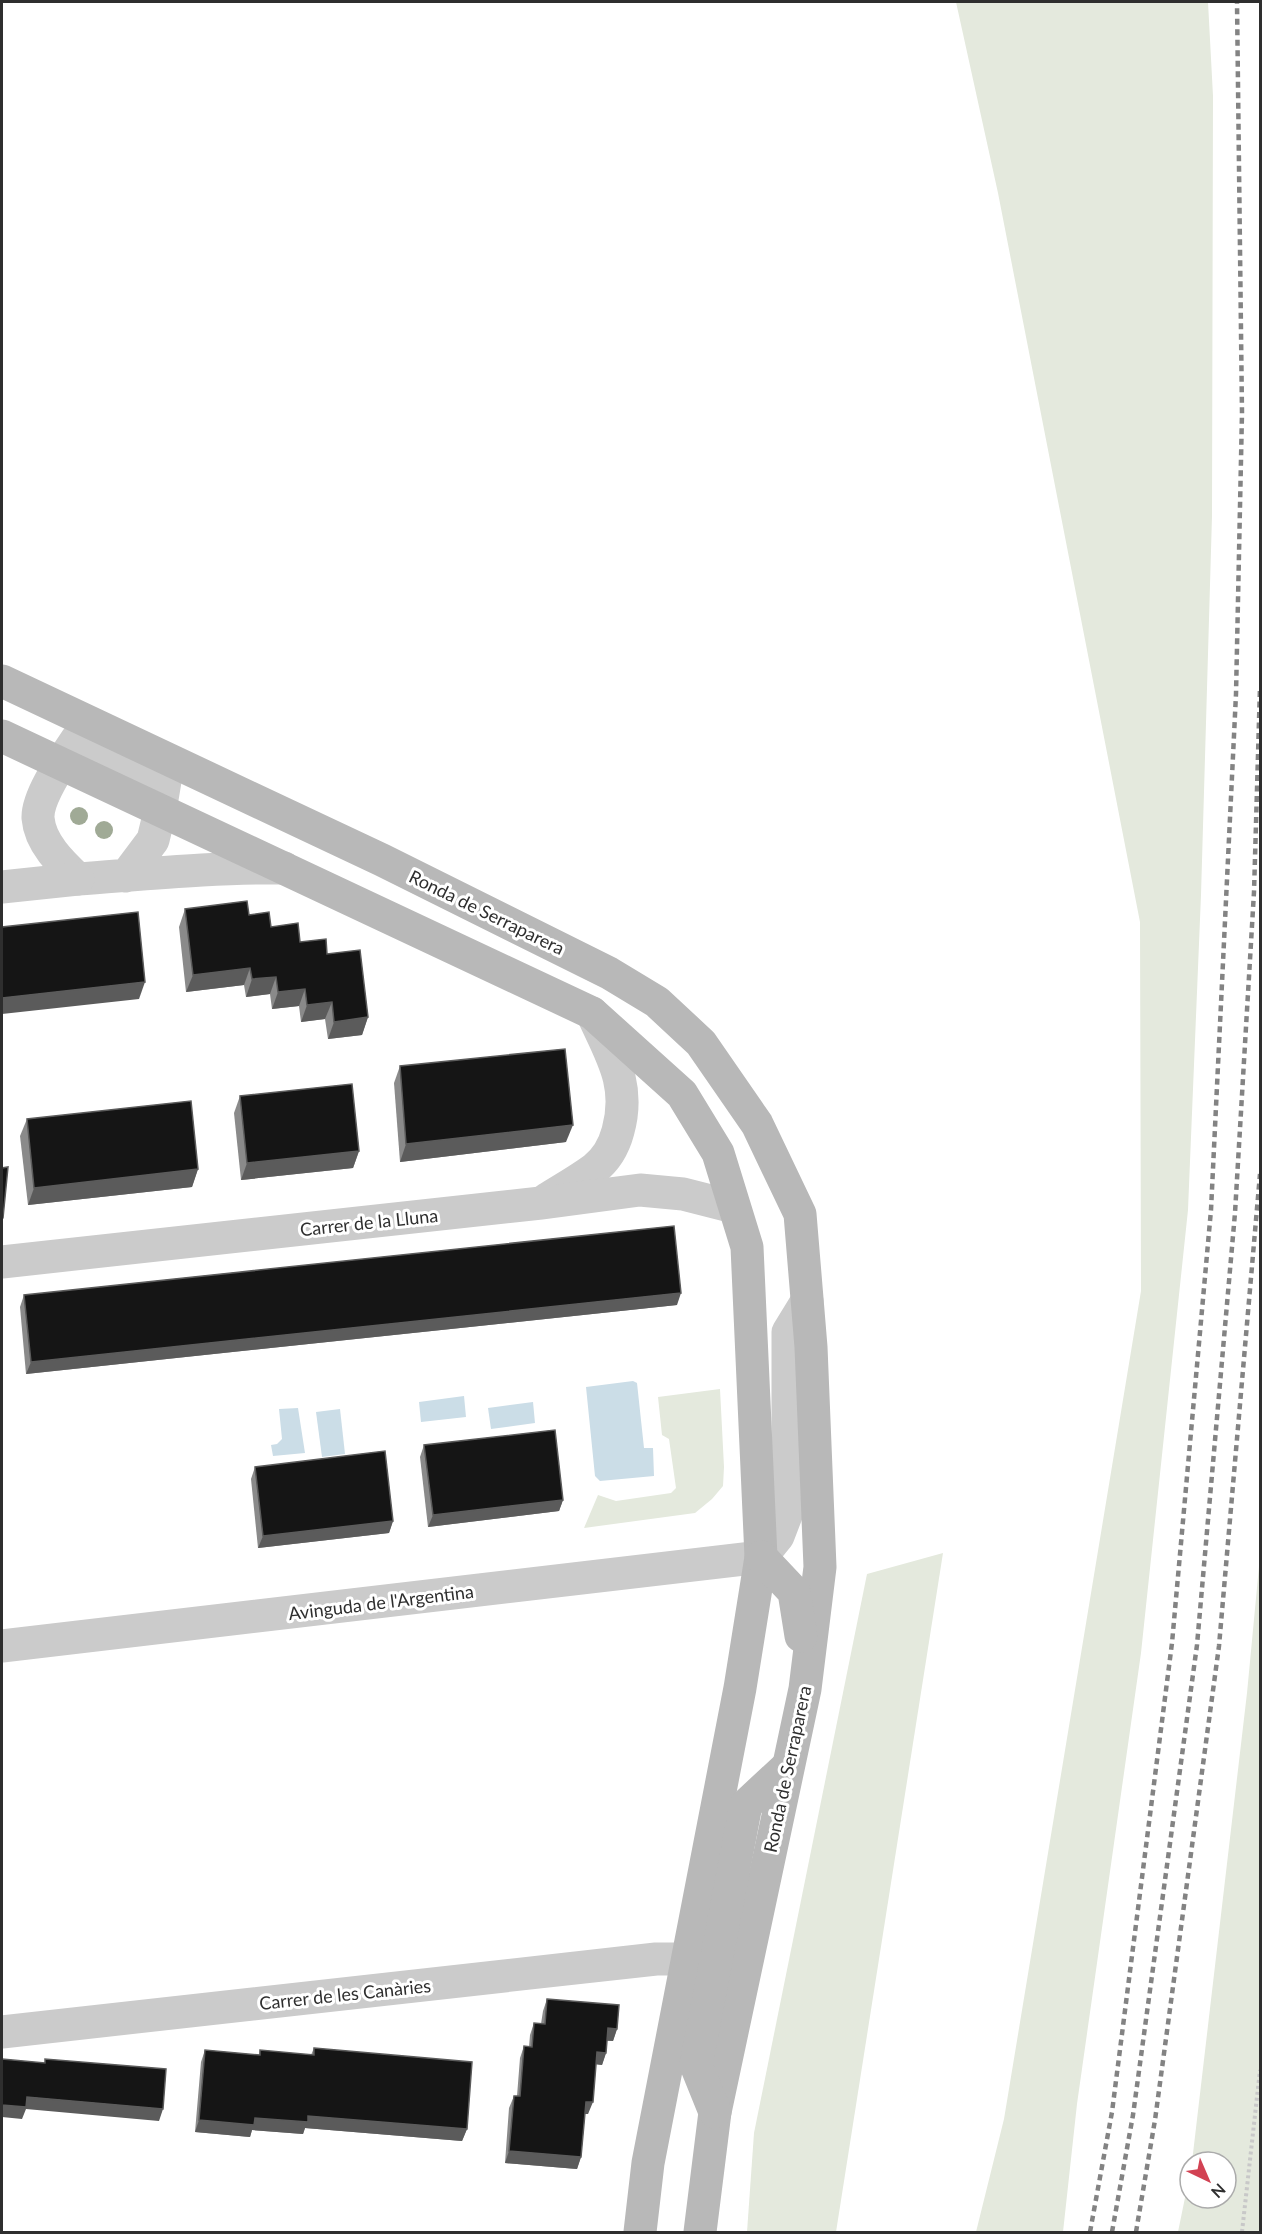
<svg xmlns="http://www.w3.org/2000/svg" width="1262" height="2234" viewBox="0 0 1262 2234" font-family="Lato,sans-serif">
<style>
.green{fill:#e4e9dd}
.water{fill:#cbdde7}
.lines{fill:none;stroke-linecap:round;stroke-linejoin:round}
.path{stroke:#c8c8c8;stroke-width:4;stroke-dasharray:3 3;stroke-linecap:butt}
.street{stroke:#cbcbcb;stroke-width:33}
.secondary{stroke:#b8b8b8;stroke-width:33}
.rail{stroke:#838383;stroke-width:4.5;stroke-dasharray:6 4.5;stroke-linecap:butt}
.tree{fill:#a0aa96}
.wall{fill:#8a8a8a}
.shaded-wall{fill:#5b5b5b}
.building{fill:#151515;stroke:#5b5b5b;stroke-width:1.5}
.labels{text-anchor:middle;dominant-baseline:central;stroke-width:6;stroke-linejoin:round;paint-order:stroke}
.street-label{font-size:18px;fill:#2e2e2e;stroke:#fff}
</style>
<rect width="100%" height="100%" fill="#fff"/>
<g class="green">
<polygon points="956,2 1208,2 1213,96 1212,516 1201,895 1188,1210 1141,1653 1077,2104 1063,2232 976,2232 1004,2119 1141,1291 1140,922 998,193"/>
<polygon points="720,1389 724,1467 723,1486 712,1499 695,1513 584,1528 598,1495 616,1501 671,1493 676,1488 669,1439 662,1435 658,1397"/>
<polygon points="943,1553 836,2232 747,2232 754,2133 867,1574"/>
<polygon points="1260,1556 1260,2232 1178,2232 1190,2173 1190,2198 1226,2198 1226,2162 1192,2162 1247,1693"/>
</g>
<g class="water">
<polygon points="633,1381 637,1383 644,1448 653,1448 654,1476 600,1481 595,1476 586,1387"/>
<polygon points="464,1396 466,1417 421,1422 419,1402"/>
<polygon points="533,1402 535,1423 491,1429 488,1408"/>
<polygon points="298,1408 305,1453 273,1456 271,1445 277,1444 282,1439 279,1409"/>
<polygon points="340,1409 345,1454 322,1457 316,1412"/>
</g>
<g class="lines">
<polyline class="path" points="1242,2232 1260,2070"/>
<g class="street">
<path d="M126,876L153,840L160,811L165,781L77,739C65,757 37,796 38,818C40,843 61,863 78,879C147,874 215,867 284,868"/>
<polyline points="2,887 78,879"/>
<path d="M547,1199C563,1189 579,1180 594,1169C607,1159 614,1146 618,1131C631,1084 611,1055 592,1013"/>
<polyline points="2,1262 541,1203 640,1190 683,1194 734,1207"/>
<polyline points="2,1646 761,1557 778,1536 788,1510 788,1332 807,1301"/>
<polyline points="2,2032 656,1959 689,1959"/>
</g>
<g class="secondary">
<polyline points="2,681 382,860 609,973 657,1002 701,1043 757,1124 800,1214 811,1347 820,1567 805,1689 715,2112 700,2232"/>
<polyline points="2,736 592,1013 682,1094 718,1153 747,1247 761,1557 740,1688 648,2163 640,2232"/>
<polyline points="761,1557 794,1592 801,1636"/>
<polyline points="715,2112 696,2065 746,1805 788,1766"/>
</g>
<g class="rail">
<polyline points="1090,2232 1112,2112 1172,1643 1211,1210 1236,694 1242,413 1237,2"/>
<polyline points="1112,2232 1133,2115 1197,1645 1235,1213 1254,892 1260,687"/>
<polyline points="1136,2232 1155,2120 1219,1646 1260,1174"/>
</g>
</g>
<g class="tree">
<circle cx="79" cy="816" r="9"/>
<circle cx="104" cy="830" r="9"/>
</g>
<g class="wall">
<polygon points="185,909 249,915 300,942 327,954 368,1017 362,1035 328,1039 325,1019 301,1022 299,1006 272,1009 270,994 246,997 244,985 186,992 179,927"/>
<polygon points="400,1066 566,1142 400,1162 394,1083"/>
<polygon points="240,1096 359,1151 353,1168 241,1180 234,1113"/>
<polygon points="27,1119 198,1169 192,1187 28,1205 20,1136"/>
<polygon points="24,1295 677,1305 26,1374 20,1307"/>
<polygon points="424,1445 563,1500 559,1511 428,1527 420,1457"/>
<polygon points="255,1467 393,1521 389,1533 258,1548 251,1479"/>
<polygon points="547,1999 617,2029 613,2041 607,2041 606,2053 602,2065 596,2064 588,2114 585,2114 581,2157 577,2169 505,2163 509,2108 514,2096 517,2096 520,2058 524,2046 529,2047 530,2035 534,2023 541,2024 543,2011"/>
<polygon points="314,2048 467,2129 462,2141 305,2128 303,2134 252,2130 250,2137 195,2132 201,2062 205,2050 259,2055 260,2050 311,2055"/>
</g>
<g class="shaded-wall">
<polygon points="250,968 244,985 186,992 193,975"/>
<polygon points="276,977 270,994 246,997 252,979"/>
<polygon points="145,982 139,999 2,1014 2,998"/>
<polygon points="305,989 299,1006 272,1009 278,992"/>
<polygon points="332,1002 325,1019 301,1022 307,1005"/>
<polygon points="368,1017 362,1035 328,1039 334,1022"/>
<polygon points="573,1125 566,1142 400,1162 406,1144"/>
<polygon points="359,1151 353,1168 241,1180 247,1163"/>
<polygon points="198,1169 192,1187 28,1205 34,1188"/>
<polygon points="681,1293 677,1305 26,1374 31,1362"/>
<polygon points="563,1500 559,1511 428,1527 433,1515"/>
<polygon points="393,1521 389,1533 258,1548 263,1536"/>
<polygon points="608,2028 617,2029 613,2041 603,2040"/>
<polygon points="597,2052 606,2053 602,2065 593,2064"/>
<polygon points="27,2097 163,2109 159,2121 26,2109 22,2119 2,2117 2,2105"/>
<polygon points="586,2102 593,2102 588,2114 582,2114"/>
<polygon points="308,2116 467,2129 462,2141 305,2128 303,2134 252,2130 250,2137 195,2132 199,2120"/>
<polygon points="509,2151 581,2157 577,2169 505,2163"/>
</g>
<g class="building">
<polygon points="247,901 249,915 269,912 271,927 298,923 300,942 326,939 327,954 360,950 368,1017 334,1022 332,1002 307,1005 305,989 278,992 276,977 252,979 250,968 193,975 185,909"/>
<polygon points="138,912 145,982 2,998 2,927"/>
<polygon points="565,1049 573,1125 406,1144 400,1066"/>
<polygon points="352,1084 359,1151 247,1163 240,1096"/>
<polygon points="191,1101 198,1169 34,1188 27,1119"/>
<polygon points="8,1167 3,1218 2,1219 2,1168"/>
<polygon points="674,1226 681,1293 31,1362 24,1295"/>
<polygon points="555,1430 563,1500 433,1515 424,1445"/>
<polygon points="385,1451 393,1521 263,1536 255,1467"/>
<polygon points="547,1999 619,2005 617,2029 608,2028 606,2053 597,2052 593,2102 586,2102 581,2157 509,2151 514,2096 520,2096 524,2046 532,2047 534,2023 545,2024"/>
<polygon points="314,2048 472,2062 467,2129 308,2116 308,2122 255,2118 254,2125 199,2120 205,2050 260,2055 260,2050 314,2055"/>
<polygon points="2,2059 45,2063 45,2059 166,2069 163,2109 27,2097 26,2107 2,2105"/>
</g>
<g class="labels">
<g class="street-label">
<text transform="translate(487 912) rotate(26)">Ronda de Serraparera</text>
<text transform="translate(369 1222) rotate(-6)">Carrer de la Lluna</text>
<text transform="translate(381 1602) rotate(-7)">Avinguda de l'Argentina</text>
<text transform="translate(787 1769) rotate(-78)">Ronda de Serraparera</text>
<text transform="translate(345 1994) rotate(-6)">Carrer de les Canàries</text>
</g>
</g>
<rect width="1262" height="2234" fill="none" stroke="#2e2e2e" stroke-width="6"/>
<g transform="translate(1208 2180) rotate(136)"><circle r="28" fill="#ffffff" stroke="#ababab" stroke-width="1.5"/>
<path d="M0-4.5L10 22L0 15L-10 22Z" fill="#d24253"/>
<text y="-9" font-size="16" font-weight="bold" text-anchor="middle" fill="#2e2e2e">N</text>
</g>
</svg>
